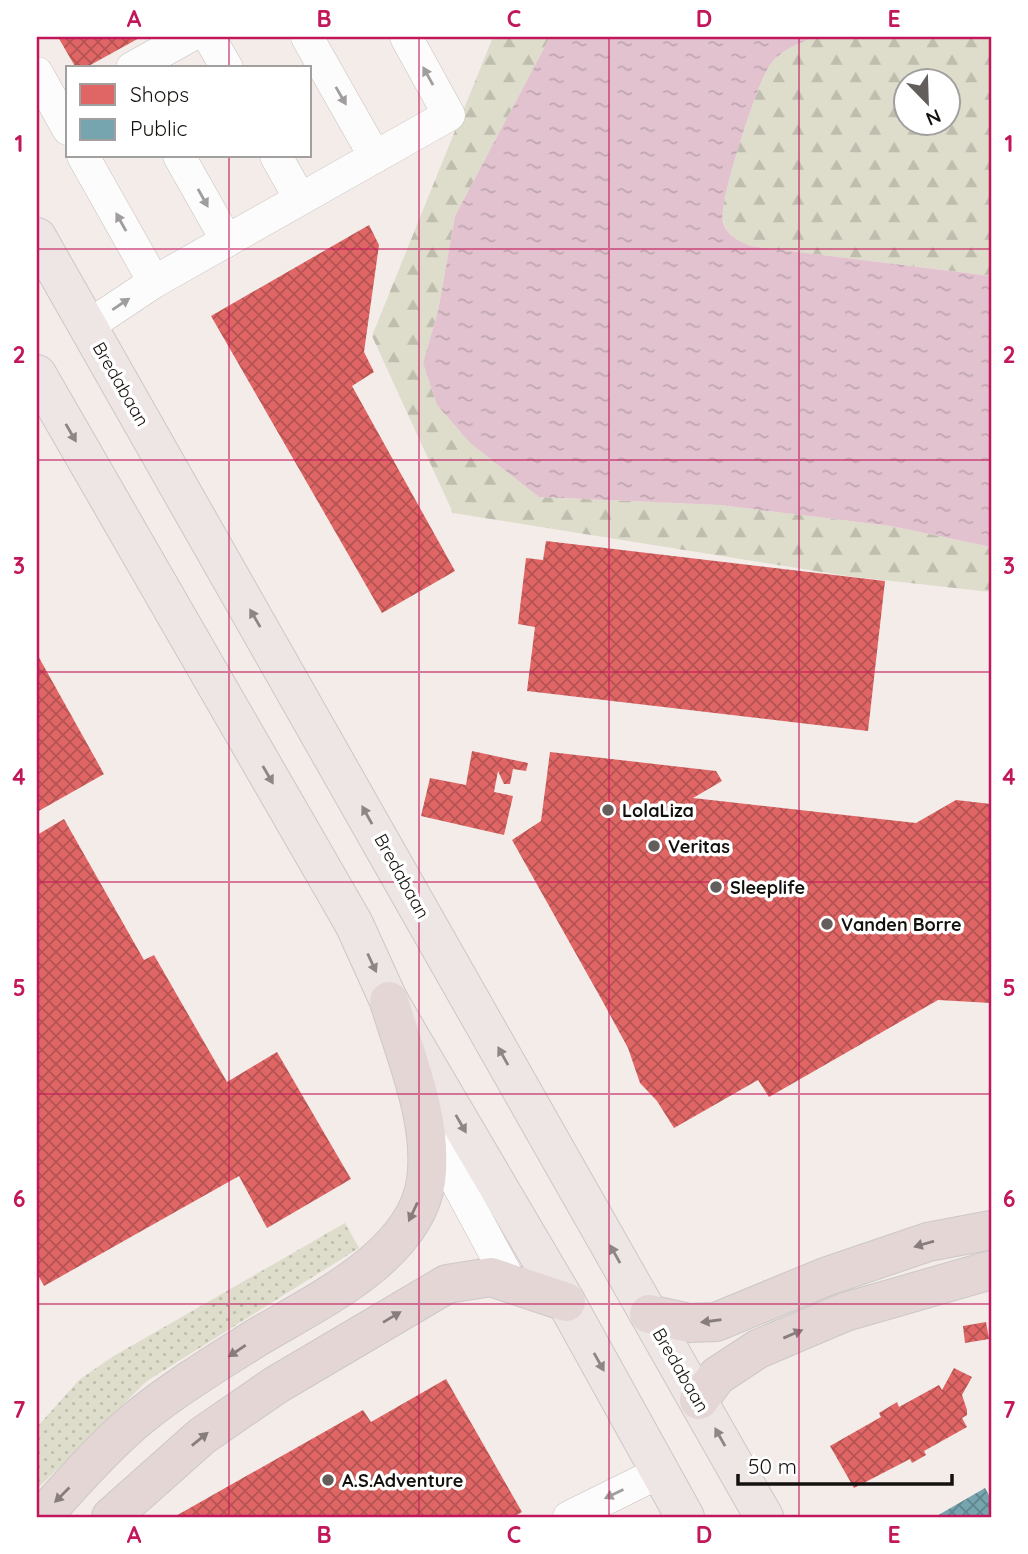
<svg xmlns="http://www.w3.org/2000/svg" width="1028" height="1554" viewBox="0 0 1028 1554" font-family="Quicksand,sans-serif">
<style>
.grass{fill:url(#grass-dots)}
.forest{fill:url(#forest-firs);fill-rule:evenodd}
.water{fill:url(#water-ripples)}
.shops{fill:url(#shops-cross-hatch)}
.public{fill:url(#public-cross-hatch)}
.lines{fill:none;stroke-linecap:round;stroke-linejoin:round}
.minor-casing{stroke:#c6c1be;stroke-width:33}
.major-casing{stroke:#ccc8c7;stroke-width:40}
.highway-casing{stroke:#ccc8c7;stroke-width:40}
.minor{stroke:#fdfcfc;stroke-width:32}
.major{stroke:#eee5e5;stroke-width:38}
.highway{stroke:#e5d6d6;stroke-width:38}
.oneway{fill:#a09e9d}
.oneway2{fill:#8c8684}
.oneway3{fill:#877d7c}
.grid{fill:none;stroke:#c2185b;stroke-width:2;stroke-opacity:0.55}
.poi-dot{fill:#635e5b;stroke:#fff;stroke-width:2.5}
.labels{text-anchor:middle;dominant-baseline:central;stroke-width:7;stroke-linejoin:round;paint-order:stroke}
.street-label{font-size:18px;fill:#15110e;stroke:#fff}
.poi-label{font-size:18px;font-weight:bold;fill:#15110e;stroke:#fff;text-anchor:start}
.neatline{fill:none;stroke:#c2185b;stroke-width:2.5}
.grid-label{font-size:23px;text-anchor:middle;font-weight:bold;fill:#c2185b}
</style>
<defs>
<pattern id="grass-dots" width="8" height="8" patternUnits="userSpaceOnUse" patternTransform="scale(1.75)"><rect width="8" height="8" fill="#deddcc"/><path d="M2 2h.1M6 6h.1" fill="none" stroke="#bebdae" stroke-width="1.8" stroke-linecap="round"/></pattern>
<pattern id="forest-firs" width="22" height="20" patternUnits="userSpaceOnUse" patternTransform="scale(1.75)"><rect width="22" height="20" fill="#deddcc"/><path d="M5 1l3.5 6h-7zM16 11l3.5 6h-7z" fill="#bebdae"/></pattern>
<pattern id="water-ripples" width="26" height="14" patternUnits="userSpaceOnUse" patternTransform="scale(1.75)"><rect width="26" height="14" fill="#e1c2ce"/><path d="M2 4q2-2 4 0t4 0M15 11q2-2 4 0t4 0" fill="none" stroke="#c0a6b0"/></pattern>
<pattern id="shops-cross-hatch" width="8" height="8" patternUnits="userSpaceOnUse" patternTransform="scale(1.75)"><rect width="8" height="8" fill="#e06666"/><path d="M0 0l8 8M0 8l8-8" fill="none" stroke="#b45352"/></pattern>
<pattern id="public-cross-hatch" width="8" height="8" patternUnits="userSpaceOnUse" patternTransform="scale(1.75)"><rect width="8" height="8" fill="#76a5af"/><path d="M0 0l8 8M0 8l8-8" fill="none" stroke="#60858d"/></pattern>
</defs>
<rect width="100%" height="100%" fill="#f3ece9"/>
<polygon class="grass" points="345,1223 359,1248 147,1381 37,1489 37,1427 79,1380 112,1357"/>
<g class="forest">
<polygon points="493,37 550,37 455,216 438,311 423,363 437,405 470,443 539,497 720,505 891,526 991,547 991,592 847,576 453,513 372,336"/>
<path d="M813,37H991V276L750,246C738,240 727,236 723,221C718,203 757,84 769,66C779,51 798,44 813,37ZM906,80H948V122H906Z"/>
</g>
<path class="water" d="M550,37H813C798,44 779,51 769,66C757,84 718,203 723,222C727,236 738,240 750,246L991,276V547L891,526L720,505L539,497L470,443L437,405L423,363L438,311L455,216Z"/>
<g class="shops">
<polygon points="58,37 141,37 85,68 76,68"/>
<polygon points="369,225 379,245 364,352 374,372 352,386 455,571 382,613 211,316"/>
<polygon points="546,541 885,581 868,731 527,691 535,627 518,624 526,558 543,560"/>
<polygon points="37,654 104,774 37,812"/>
<polygon points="472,751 528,763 526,771 513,769 510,784 504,784 498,771 494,792 513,796 504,835 421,816 430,778 466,785"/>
<polygon points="550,752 716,771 722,781 693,798 916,823 956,800 991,804 991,1003 938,1000 769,1097 758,1080 674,1128 657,1101 640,1083 628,1048 603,1002 512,840 541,821"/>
<polygon points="64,819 144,960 154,955 227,1082 277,1052 351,1179 267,1228 239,1176 44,1286 37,1273 37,835"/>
<polygon points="986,1322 989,1339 965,1343 963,1326"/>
<polygon points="954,1368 972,1377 962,1395 967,1410 967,1415 962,1418 967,1427 924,1451 926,1455 912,1463 910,1459 854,1488 830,1446 881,1417 879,1413 897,1402 899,1407 939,1385 942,1390"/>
<polygon points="446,1379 522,1512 513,1517 174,1517 363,1410 371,1422"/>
</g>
<polygon class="public" points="985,1488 991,1499 991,1517 935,1517"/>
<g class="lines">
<g class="minor-casing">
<g id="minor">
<polyline points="209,37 227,68"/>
<polyline points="307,37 375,157"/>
<polyline points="132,68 188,37"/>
<polyline points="37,73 68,129"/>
<polyline points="83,156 154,282"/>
<polyline points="179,156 227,241"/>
<polyline points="276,156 300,199"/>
<polyline points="88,326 154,282 449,115 406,37"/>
<polyline points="427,1127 512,1285"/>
<polyline points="569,1517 660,1472"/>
</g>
</g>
<g class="major-casing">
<g id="major">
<polyline points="37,237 764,1517"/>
<polyline points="37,374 354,924 389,1001 566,1302 685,1517"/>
</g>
</g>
<g class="highway-casing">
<g id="highway">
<polyline points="649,1314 689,1323 716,1322 825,1277 928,1242 991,1230"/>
<polyline points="699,1400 717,1376 758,1349 845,1312 991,1270"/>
<path d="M42,1517C70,1485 109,1441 142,1415C177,1387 218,1362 256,1338C314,1303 415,1257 426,1181C434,1121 406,1058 389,1001"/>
<polyline points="111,1517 202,1436 276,1385 447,1284 491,1277 566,1302"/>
</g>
</g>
<use href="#minor" class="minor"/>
<use href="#major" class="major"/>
<use href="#highway" class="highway"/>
</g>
<defs><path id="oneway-solid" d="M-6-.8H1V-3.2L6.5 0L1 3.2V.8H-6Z" transform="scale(1.75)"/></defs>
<g class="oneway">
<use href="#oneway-solid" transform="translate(428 76) rotate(-119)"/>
<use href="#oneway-solid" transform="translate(341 96) rotate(60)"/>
<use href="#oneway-solid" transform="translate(203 198) rotate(61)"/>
<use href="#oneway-solid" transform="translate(121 222) rotate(-119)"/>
<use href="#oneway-solid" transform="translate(121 304) rotate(-34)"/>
<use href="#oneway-solid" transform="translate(614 1494) rotate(154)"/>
</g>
<g class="oneway2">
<use href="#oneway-solid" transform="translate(71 433) rotate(60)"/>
<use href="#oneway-solid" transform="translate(255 618) rotate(-120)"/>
<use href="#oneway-solid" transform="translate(268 775) rotate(60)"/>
<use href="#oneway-solid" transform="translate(367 815) rotate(-119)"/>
<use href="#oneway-solid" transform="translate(372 963) rotate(65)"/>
<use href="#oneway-solid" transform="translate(503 1056) rotate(-119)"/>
<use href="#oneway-solid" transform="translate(461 1124) rotate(60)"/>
<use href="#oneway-solid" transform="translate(615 1254) rotate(-119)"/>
<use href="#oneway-solid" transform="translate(599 1362) rotate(61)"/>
<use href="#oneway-solid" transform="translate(720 1437) rotate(-119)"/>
</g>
<g class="oneway3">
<use href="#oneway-solid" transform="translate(413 1212) rotate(115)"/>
<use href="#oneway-solid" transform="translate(924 1244) rotate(164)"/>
<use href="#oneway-solid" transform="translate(392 1317) rotate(-31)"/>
<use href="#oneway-solid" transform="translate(711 1321) rotate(172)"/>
<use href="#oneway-solid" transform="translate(793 1334) rotate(-23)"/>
<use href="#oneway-solid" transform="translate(237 1351) rotate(146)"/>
<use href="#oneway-solid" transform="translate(200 1439) rotate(-39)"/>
<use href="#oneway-solid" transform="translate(62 1495) rotate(135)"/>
</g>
<path class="grid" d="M229,37V68M419,37V1517M609,37V1517M799,37V1517M229,156V1517M37,249H991M37,460H991M37,672H991M37,882H991M37,1094H991M37,1304H991"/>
<g class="poi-dot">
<circle cx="608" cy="810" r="7"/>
<circle cx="654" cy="846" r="7"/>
<circle cx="716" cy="887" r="7"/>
<circle cx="827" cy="924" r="7"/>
<circle cx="328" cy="1480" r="7"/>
</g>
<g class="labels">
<g class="street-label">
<text transform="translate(121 384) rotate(60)">Bredabaan</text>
<text transform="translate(402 876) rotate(61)">Bredabaan</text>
<text transform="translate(681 1370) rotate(60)">Bredabaan</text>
</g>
<g class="poi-label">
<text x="622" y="810">LolaLiza</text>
<text x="668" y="846">Veritas</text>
<text x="730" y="887">Sleeplife</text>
<text x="841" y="924">Vanden Borre</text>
<text x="342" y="1480">A.S.Adventure</text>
</g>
</g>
<rect width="1028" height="1554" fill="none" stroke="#ffffff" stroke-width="77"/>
<rect x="66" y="66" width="245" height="91" fill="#ffffff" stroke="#a1a09f" stroke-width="2"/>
<rect x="80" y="84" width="35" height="21" fill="#e06666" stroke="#a1a09f" stroke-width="2"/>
<text x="130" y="102" font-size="21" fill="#15110e">Shops</text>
<rect x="80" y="119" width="35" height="21" fill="#76a5af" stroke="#a1a09f" stroke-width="2"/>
<text x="130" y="136" font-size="21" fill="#15110e">Public</text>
<g transform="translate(927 102) rotate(157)"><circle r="33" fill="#ffffff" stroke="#a1a09f" stroke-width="2"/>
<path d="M0-5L12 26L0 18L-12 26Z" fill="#635e5b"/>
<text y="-10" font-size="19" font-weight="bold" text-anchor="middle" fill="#15110e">N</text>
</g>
<path d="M738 1474v10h214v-10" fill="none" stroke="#15110e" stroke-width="3.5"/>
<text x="748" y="1474" font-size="21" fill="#15110e" stroke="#ffffff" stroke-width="5" paint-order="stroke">50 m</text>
<rect x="38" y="38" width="952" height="1478" class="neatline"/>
<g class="grid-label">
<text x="134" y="27">A</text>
<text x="324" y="27">B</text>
<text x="514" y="27">C</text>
<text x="704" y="27">D</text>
<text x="894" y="27">E</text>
<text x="19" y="152">1</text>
<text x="1009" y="152">1</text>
<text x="19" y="363">2</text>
<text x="1009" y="363">2</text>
<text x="19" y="574">3</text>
<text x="1009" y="574">3</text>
<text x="19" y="785">4</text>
<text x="1009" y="785">4</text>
<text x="19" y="996">5</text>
<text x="1009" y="996">5</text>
<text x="19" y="1207">6</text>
<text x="1009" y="1207">6</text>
<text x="19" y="1418">7</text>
<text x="1009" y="1418">7</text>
<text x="134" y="1543">A</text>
<text x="324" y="1543">B</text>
<text x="514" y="1543">C</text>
<text x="704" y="1543">D</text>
<text x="894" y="1543">E</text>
</g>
</svg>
